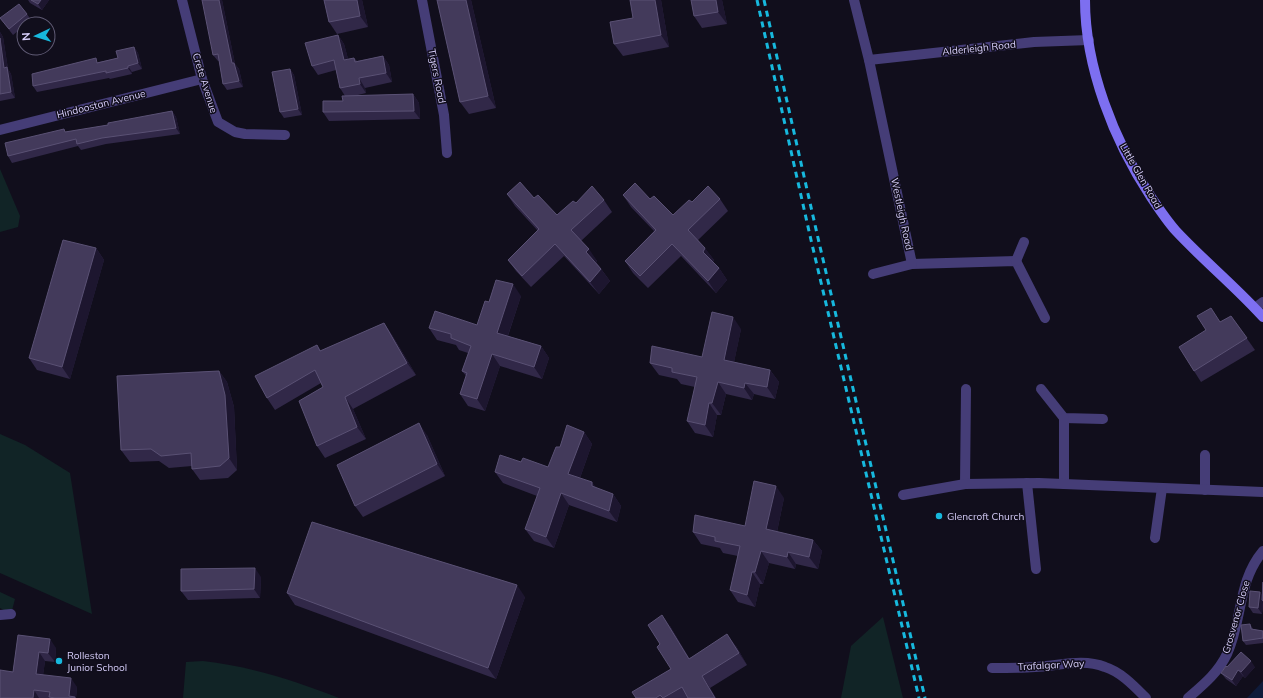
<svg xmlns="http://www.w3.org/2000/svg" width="1263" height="698" viewBox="0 0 1263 698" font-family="Mulish,sans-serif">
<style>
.green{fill:#112426}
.water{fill:#0f1b3a}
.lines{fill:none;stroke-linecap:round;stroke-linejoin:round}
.minor{stroke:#453d77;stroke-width:10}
.secondary{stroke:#7d6ff0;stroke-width:10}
.rail{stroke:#17b8dd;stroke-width:3;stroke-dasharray:6 5;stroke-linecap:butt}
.wall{fill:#312848}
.shaded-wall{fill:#1d162f}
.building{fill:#433a5b;stroke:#5a5174}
.poi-dot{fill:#17b8dd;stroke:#110e1c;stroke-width:1.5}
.labels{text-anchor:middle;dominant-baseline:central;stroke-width:3;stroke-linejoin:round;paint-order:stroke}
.street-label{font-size:10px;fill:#d7cefa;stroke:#110e1c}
.poi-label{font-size:10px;fill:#d7cefa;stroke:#110e1c;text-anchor:start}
</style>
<rect width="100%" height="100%" fill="#110e1c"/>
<g class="green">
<polygon points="0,169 20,216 18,227 0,232"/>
<polygon points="0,434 25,445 70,473 92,614 0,573"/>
<polygon points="0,592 15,599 11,614 0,608"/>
<polygon points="883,617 903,698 841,698 851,646"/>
<path d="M203,661C249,666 296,681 339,698H183L186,662Z"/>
</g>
<polygon class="water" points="1263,681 1263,698 1247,698"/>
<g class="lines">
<g class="minor">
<polyline points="182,0 202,79 218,122 235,132 245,134 285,135"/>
<polyline points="422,0 444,115 447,153"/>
<polyline points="854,0 869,60 912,264 1016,261 1045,318"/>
<polyline points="869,60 1034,42 1089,40"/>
<polyline points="0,130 202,79"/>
<polyline points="1016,261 1024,242"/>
<polyline points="873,274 912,264"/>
<polyline points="1255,308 1263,302"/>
<polyline points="1041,389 1064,418 1103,419"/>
<polyline points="1027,483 1036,569"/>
<polyline points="965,484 966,389"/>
<polyline points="1064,484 1064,418"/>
<polyline points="1205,490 1205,455"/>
<polyline points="903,495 965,484 1039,483 1263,492"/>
<polyline points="1155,538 1162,488"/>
<polyline points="0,615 11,614"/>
<path d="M992,668C1006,668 1021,668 1035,667C1058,666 1083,658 1105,667C1121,672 1134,686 1146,698"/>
<path d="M1188,698C1203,685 1218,673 1227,654C1243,620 1237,582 1263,551"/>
</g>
<path class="secondary" d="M1085,0C1085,67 1114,141 1151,197C1159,209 1167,221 1176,231C1204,261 1236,287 1263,317"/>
<g class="rail">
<polyline points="757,0 811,240 919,698"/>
<polyline points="764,0 818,238 925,698"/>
</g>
</g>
<g class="wall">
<polygon points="28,0 49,0 42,10 30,3"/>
<polygon points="202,0 222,0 235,64 239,69 243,87 227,90 223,84 219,61 218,61 213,55"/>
<polygon points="324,0 362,0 368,27 337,34 329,22"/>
<polygon points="437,0 471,0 496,108 469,114 460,102"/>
<polygon points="661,0 669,47 623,56 614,44 633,18"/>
<polygon points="722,0 727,24 702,28 694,16"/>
<polygon points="27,14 31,20 27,24 24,24 24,26 13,35 0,18"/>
<polygon points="0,32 3,37 8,69 11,74 15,98 0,101"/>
<polygon points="338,35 344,44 348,59 354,58 357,61 383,56 389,65 392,82 365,88 366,93 354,96 413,94 419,103 420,119 329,121 323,112 343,101 345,96 340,88 336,70 318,75 312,66"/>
<polygon points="134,47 138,53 142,69 132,72 132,74 110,79 109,78 37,92 33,86 99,62 118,58"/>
<polygon points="290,69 294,75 302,115 284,118 280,112"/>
<polygon points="172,111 176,117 180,134 106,144 81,150 78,146 12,163 8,156 66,132 108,125"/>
<polygon points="507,194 534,198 557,215 576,203 604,200 612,212 581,241 597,261 596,262 610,281 599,294 564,256 531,287 516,271 508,260 538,231 515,206"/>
<polygon points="623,195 650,199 673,215 692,202 720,199 728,211 698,240 714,260 713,262 719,268 727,280 716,293 681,256 648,288 633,273 625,261 654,231 631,207"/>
<polygon points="96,248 104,260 70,379 37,370 29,358"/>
<polygon points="521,296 508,336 541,346 549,358 542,379 500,366 485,411 468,406 460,394 466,376 462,371 468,353 459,350 456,345 437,340 429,328 477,325 489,302"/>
<polygon points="1231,316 1255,350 1201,382 1194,371 1221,322"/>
<polygon points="384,323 392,335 416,375 353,409 366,439 325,458 317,446 323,387 321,383 275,410 267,398 317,345 321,351"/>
<polygon points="741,329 734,362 770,370 779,382 775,399 754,394 752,400 726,394 721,415 717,415 713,437 695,433 687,421 695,387 681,384 677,379 659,375 650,363 702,357"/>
<polygon points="219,371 227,382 234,407 237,470 228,478 200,480 192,469 192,466 169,468 159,461 130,462 121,450"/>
<polygon points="584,432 592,444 580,478 596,488 613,494 621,506 617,522 569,505 554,548 534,541 525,529 537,496 503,483 495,472 521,462 548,467 560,447"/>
<polygon points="427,435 445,476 363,517 355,506"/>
<polygon points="784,498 777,532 813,540 822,551 818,569 796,564 795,569 769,563 763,584 760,584 755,607 738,602 730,590 738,556 723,553 720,548 701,544 693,532 745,526"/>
<polygon points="261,577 260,598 188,600 181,591"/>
<polygon points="1263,582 1263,605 1262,614 1253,613 1249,607 1260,592 1262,596"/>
<polygon points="287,593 525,597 496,679 295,605"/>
<polygon points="1250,624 1253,629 1263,631 1263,643 1246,645 1243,641"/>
<polygon points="670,626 689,658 736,646 747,665 710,688 716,698 636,698 671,669 660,644"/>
<polygon points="18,635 56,648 55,662 45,661 43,675 77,687 76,698 0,698 13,672"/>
<polygon points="1227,667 1255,667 1245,678 1243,676 1236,686 1226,679 1221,673"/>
</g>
<g class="shaded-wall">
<polygon points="41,0 49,0 42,10 38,4"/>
<polygon points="219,0 222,0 235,64 239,69 243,87 239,81 232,63"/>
<polygon points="357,0 362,0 368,27 360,16"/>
<polygon points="466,0 471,0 496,108 488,96"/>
<polygon points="655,0 661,0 669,47 661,35"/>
<polygon points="716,0 722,0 727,24 718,12"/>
<polygon points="0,32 3,37 8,69 11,74 15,98 11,92 4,68 0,38"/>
<polygon points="338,35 344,44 351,69 344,60"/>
<polygon points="134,47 138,53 142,69 138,63"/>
<polygon points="383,56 389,65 392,82 386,73"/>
<polygon points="128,66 132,72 132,74 128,68"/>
<polygon points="290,69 294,75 302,115 298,109"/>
<polygon points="359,78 365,88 366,93 360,84"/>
<polygon points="413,94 419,103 420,119 414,111"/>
<polygon points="172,111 176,117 180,134 176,128"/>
<polygon points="96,248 104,260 70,379 62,367"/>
<polygon points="705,248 714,260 712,263 703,252"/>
<polygon points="589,249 597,261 594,264 586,252"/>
<polygon points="719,268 727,280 716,293 708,281"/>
<polygon points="601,269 610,281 599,294 590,282"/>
<polygon points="513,284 521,296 505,344 497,333"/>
<polygon points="733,317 741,329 732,372 724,360"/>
<polygon points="384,323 392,335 416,375 407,363"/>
<polygon points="541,346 549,358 542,379 534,367"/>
<polygon points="492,354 500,366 485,411 477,399"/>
<polygon points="770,370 779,382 775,399 767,387"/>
<polygon points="219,371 227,382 234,407 237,470 229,458"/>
<polygon points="718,382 726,394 721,415 712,403"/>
<polygon points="745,383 754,394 752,400 744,388"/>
<polygon points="345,397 353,409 366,439 357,427"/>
<polygon points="709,403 717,415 713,437 705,425"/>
<polygon points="419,423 427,435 445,476 437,464"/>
<polygon points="584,432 592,444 577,486 568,474"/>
<polygon points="592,482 601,494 592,486"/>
<polygon points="776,486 784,498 775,541 766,529"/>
<polygon points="561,493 569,505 554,548 546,537"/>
<polygon points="613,494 621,506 617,522 609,511"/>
<polygon points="813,540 822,551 818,569 809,557"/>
<polygon points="761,551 769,563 763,584 755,572"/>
<polygon points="788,552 796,564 795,569 787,557"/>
<polygon points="255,568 261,577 260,598 254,589"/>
<polygon points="752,572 760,584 755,607 747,595"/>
<polygon points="517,585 525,597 496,679 488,668"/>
<polygon points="1260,592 1263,597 1262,600 1263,602 1262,614 1258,608"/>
<polygon points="662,615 670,626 697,671 689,659"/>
<polygon points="727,634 736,646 747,665 739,653"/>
<polygon points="50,639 56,648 55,662 48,653"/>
<polygon points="39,652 45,661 42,683 36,674"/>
<polygon points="1251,661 1255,667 1245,678 1241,672"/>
<polygon points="1238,670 1243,676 1236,686 1232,680"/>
<polygon points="702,676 710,688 716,698 715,698"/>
<polygon points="71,678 77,687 76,698 70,698 69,696"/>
<polygon points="34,690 39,698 33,698"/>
</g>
<g class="building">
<polygon points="31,0 41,0 38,4"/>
<polygon points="202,0 219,0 232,63 234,63 239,81 223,84 218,54 213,55"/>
<polygon points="324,0 357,0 360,16 329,22"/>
<polygon points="437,0 466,0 488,96 460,102"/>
<polygon points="630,0 655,0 661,35 614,44 610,22 633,18"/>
<polygon points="691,0 716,0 718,12 694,16"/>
<polygon points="19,4 27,14 9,29 0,18"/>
<polygon points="338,35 344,60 354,58 355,62 383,56 386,73 359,78 360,84 340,88 334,60 312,66 305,43"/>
<polygon points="0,38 4,68 7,67 11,92 0,94"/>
<polygon points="134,47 138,63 128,66 128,68 106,73 106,71 33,86 32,74 96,58 97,63 118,58 116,51"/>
<polygon points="290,69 298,109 280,112 272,72"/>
<polygon points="413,94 414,111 323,112 323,101 343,101 342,96"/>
<polygon points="172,111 176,128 102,138 77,144 76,139 8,156 5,143 64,129 65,132 108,125 108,123"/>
<polygon points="520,182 534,198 538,195 557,215 573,201 576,203 592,186 604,200 571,230 589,249 586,252 601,269 590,282 555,244 522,276 508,260 539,229 507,194"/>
<polygon points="635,183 650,199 654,196 673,215 689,200 692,202 708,186 720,199 688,230 705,248 703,252 719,268 708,281 672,244 640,276 625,261 656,230 623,195"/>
<polygon points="63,240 96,248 62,367 29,358"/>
<polygon points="496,280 513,284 497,333 541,346 534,367 492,354 477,399 460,394 467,373 462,371 471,346 451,338 451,334 429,328 435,311 477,325 485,301 489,302"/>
<polygon points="1211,308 1220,322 1231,316 1247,338 1194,371 1179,347 1206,330 1197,316"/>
<polygon points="712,312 733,317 724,360 770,370 767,387 745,383 744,388 718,382 712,403 709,403 705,425 687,421 697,377 672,372 672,368 650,363 652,346 702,357"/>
<polygon points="384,323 407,363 345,397 357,427 317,446 299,401 323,387 315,370 267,398 255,376 317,345 320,351"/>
<polygon points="219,371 225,395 229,458 220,466 192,469 191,453 161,456 151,449 121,450 117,376"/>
<polygon points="419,423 437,464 355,506 337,465"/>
<polygon points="567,425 584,432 568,474 592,482 592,486 613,494 609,511 561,493 546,537 525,529 540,488 495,472 500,455 521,462 523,458 548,467 556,447 560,447"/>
<polygon points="754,481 776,486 766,529 813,540 809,557 788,552 787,557 761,551 755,572 752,572 747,595 730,590 740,546 715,541 715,537 693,532 695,515 745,526"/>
<polygon points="312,522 517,585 488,668 287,593"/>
<polygon points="255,568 254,589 181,591 181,569"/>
<polygon points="1263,582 1263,601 1262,600"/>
<polygon points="1250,591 1260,592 1258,608 1249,607"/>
<polygon points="662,615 689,659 727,634 739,653 702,676 715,698 688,698 682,687 663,698 660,695 656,698 636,698 632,692 671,669 657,647 660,644 648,625"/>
<polygon points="1250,624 1251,629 1263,631 1263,638 1243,641 1241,625"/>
<polygon points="18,635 50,639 48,653 39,652 36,674 71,678 69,696 75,697 75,698 55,698 49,697 50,692 34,690 33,698 0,698 0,670 13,672"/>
<polygon points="1241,652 1251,661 1241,672 1238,670 1232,680 1221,673 1226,666 1227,667"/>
</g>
<g class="poi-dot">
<circle cx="939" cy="516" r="4"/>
<circle cx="59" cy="661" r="4"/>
</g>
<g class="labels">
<g class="street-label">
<text transform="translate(979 48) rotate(-6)">Alderleigh Road</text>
<text transform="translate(437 76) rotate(79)">Tigers Road</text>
<text transform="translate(205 83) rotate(73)">Crete Avenue</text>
<text transform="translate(101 104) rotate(-14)">Hindoostan Avenue</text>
<text transform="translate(1141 176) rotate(60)">Little Glen Road</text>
<text transform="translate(902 214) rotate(78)">Westleigh Road</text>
<text transform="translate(1236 617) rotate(-74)">Grosvenor Close</text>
<text transform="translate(1051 665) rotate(-3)">Trafalgar Way</text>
</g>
<g class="poi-label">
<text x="947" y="516">Glencroft Church</text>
<text x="67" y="655">Rolleston<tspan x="67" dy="12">Junior School</tspan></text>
</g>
</g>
<g transform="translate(36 36) rotate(266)"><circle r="19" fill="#110e1c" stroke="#605b75"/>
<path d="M0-3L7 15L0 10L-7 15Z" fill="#17b8dd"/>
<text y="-6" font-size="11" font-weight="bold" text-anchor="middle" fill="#d7cefa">N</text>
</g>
</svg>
